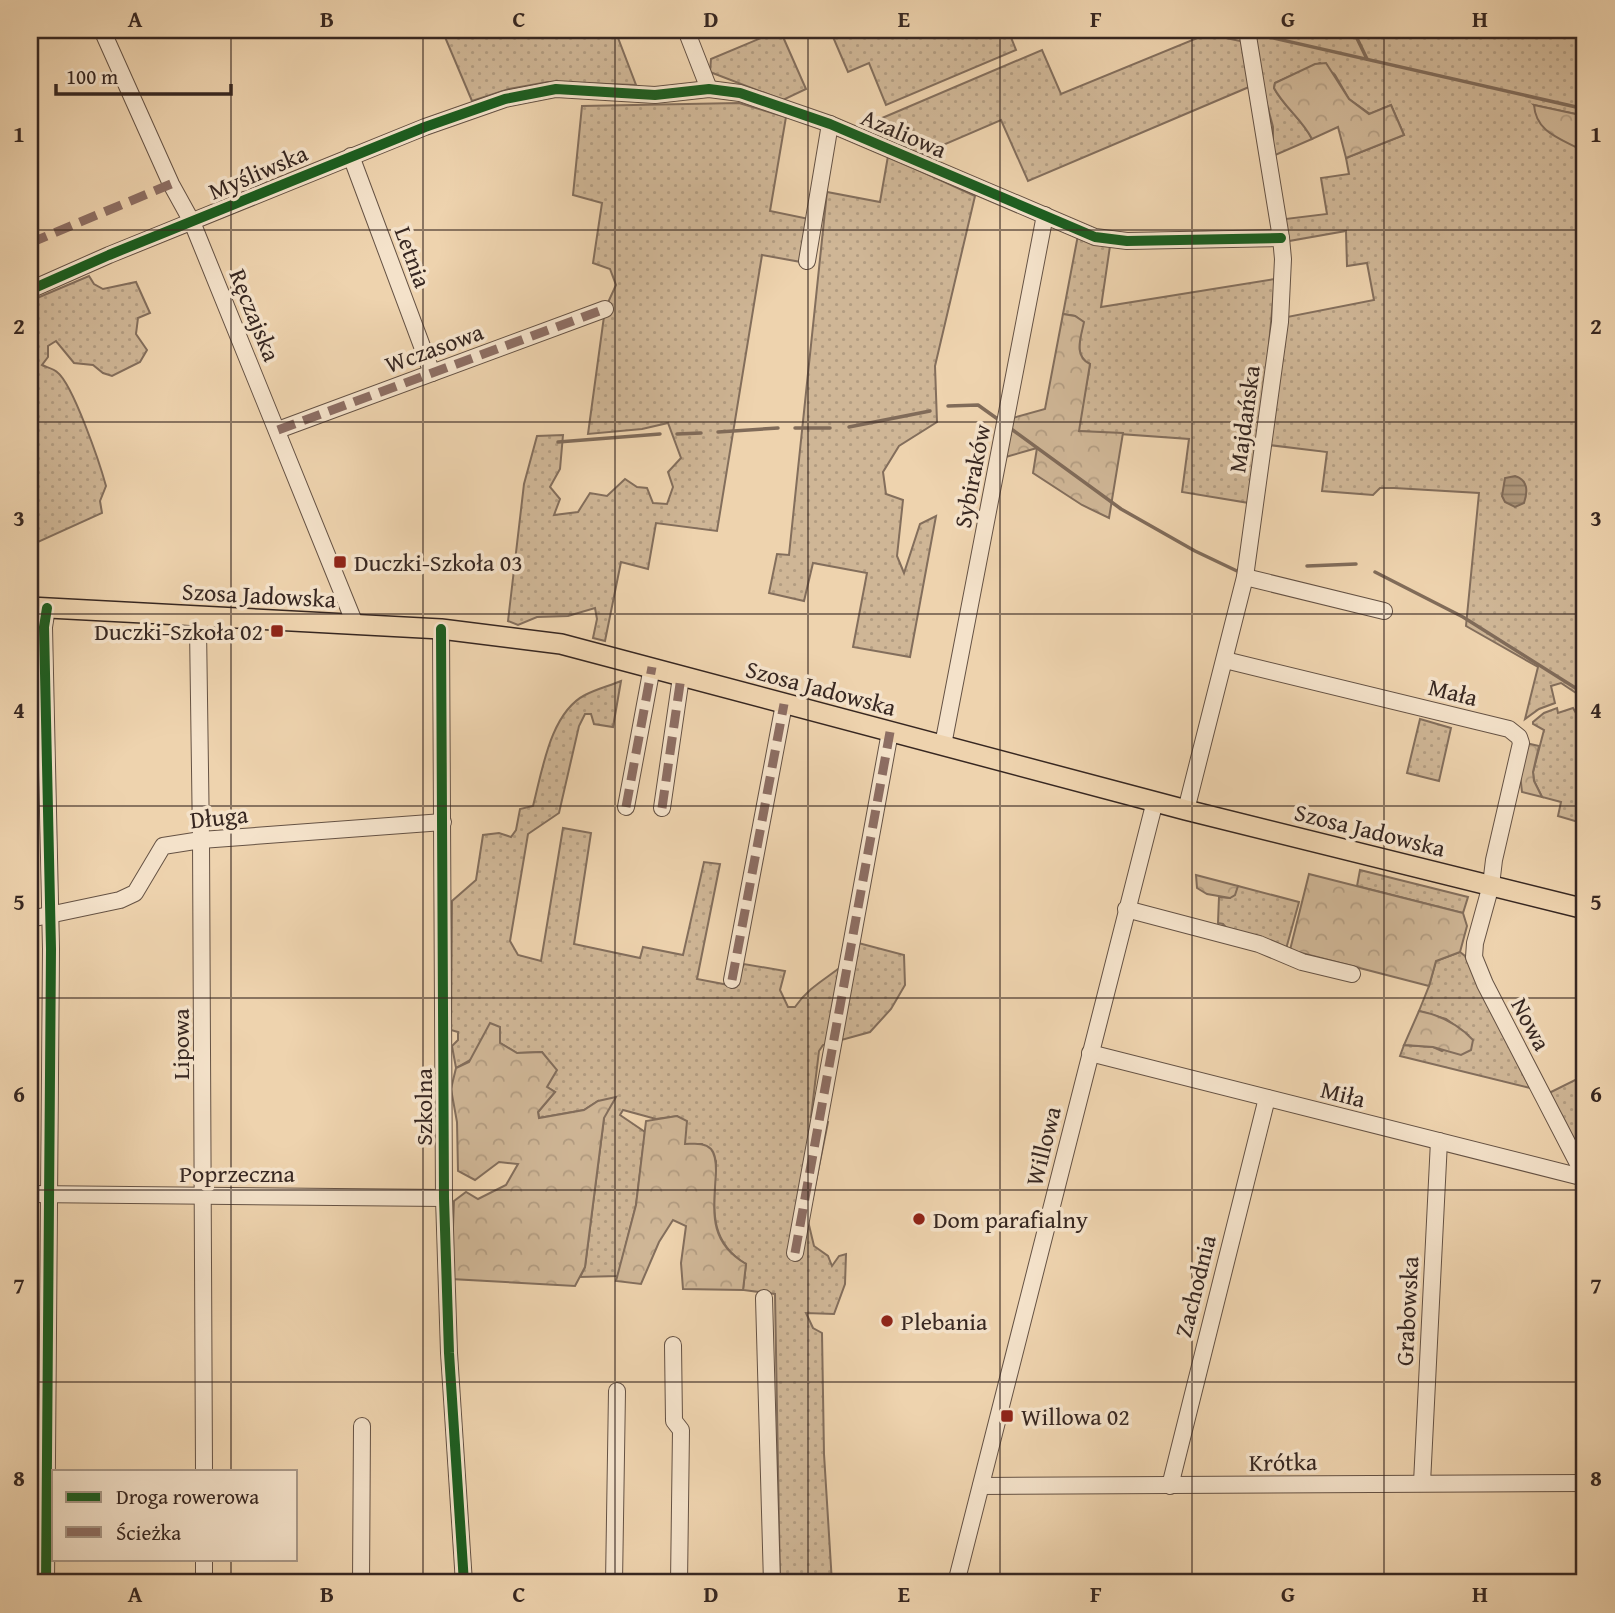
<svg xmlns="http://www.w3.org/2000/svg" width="1615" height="1613" viewBox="0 0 1615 1613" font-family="'Gentium Book Plus',serif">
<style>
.grass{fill:url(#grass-dots);stroke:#836e5c;stroke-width:2}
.forest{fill:url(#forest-crowns);stroke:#836e5c;stroke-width:2}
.water{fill:url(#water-rules);stroke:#806b59;stroke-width:2}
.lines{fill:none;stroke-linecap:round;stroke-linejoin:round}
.stream{stroke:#806b59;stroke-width:3.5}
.minor-casing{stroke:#655244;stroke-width:18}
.major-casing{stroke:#372721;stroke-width:22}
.minor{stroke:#f4e2ca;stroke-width:16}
.major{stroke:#eed3ae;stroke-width:19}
.quiet{stroke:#8d6e63;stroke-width:9;stroke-dasharray:18 9;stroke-linecap:butt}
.cycleway-casing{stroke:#f4e2ca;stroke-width:15}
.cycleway{stroke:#1b5e20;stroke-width:10}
.grid{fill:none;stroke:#372721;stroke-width:2;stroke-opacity:0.55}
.poi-dot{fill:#8f2418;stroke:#f4e2ca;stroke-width:2.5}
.labels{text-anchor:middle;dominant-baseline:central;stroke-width:7;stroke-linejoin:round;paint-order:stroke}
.street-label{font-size:24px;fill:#372721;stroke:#f4e2ca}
.poi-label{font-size:24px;fill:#372721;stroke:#f4e2ca;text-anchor:start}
.neatline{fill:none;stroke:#372721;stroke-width:2.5}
.grid-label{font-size:23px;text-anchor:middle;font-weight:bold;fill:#372721}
</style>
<defs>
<pattern id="grass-dots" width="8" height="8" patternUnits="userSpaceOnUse" patternTransform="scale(1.75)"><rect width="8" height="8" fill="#cfb696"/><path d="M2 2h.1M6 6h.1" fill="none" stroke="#b29c81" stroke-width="1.8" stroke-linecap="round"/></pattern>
<pattern id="forest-crowns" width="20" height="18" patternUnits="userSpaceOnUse" patternTransform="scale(1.75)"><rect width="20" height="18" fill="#cfb696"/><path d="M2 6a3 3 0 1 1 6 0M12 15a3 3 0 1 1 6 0" fill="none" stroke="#b29c81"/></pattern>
<pattern id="water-rules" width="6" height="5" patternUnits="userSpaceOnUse" patternTransform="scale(1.75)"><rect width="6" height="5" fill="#b0997e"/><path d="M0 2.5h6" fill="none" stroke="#907d67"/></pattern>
</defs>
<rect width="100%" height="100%" fill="#eed3ae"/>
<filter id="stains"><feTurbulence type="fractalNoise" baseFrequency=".00286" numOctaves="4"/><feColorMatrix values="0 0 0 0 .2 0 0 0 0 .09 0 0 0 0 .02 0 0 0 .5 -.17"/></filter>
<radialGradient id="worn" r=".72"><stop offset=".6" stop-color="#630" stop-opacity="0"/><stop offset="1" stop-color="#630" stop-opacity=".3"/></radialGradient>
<g class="grass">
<polygon points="442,30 615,30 636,85 548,82 509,89 472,101"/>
<polygon points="780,30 806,89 783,100 710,72 711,59"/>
<polygon points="830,30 936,30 937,33 946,30 1008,30 1016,50 886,105 869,63 848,72"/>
<path d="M1254,30H1585V116L1534,105L1585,152V699L1561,683L1551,686L1555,703L1539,709L1525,719L1538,667L1466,626L1479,493L1394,488H1380L1373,495L1322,491L1327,452L1269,445L1287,317L1374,300L1367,263L1347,266L1346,231L1289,241L1285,219L1327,214L1321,178L1349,174L1346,158L1404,135L1391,105L1370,114L1349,99L1335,75L1320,63L1275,83L1274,88C1284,107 1302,119 1312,139L1273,156V127L1262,86Z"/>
<polygon points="1207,34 1245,42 1249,87 1028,181 1001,120 920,155 861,130 861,127 1042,50 1061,94"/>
<polygon points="739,103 786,117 770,211 809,219 801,262 762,255 717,531 656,523 648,569 621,562 605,641 593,638 597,619 595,608 568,616 537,617 518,625 508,621 524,484 537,436 563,435 560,469 550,487 560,499 554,515 578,512 590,493 607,496 625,479 637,487 647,488 653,503 667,504 673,487 668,472 681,458 668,423 642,429 588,434 605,309 616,285 610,269 593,263 602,203 573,195 582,106"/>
<polygon points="888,156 975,196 935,366 937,422 899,446 883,472 886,494 903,500 897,556 904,573 920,524 936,516 910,657 853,647 867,573 813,563 804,601 769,593 777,554 789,555 827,192 880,202"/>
<path d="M1078,235L1110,246L1101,307L1275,279L1264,399L1249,503L1182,492L1189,439L1078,431L1090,364C1073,356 1081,337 1083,322L1075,316L1063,314Z"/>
<path d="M89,276L94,284L103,289L136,282L150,313L138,318L136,334L147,350L140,362L112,376L103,373L93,365L74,363L56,341L48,346V357L42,365C46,367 54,369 57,372C73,384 100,464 106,486L100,501L102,513L38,542L30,522V301Z"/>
<path d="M621,681L613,727L594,724L591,714H585L579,726L559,813L528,834L510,941L518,955L541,961L563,828L591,833L574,944L640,958L643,947L683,955L704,862L720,864L697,979L734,986L744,964L785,971L780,990L788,1007H795C808,988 824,980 842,966L847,940L904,955L905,985L891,1009L870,1032L823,1045L819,1051L811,1117L828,1122L808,1221L814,1246L828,1256L832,1266L839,1256L846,1254L845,1284L834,1314L806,1313L813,1328L822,1333L824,1454L832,1583H780L775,1294L743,1290L746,1264C705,1239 715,1203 716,1161L702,1144H685L677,1116L656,1119L623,1110L620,1115L645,1132L636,1205L618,1276L580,1277L585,1267L604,1118L598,1101L584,1110L539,1118L538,1112L555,1092L547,1087L551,1065L542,1052L517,1053L500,1043L456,1068L452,1046L458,1040V1032L451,1030L452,901L476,880L483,835L499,833L511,837L516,830L520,809L533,806C542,772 550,713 585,695C596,689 609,686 621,681Z"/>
<polygon points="1557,708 1558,713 1573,708 1580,720 1577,731 1585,742 1585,824 1558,816 1561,802 1542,797 1534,781 1533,772 1544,730 1533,724 1533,722 1544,713"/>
<polygon points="1420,719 1451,728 1439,781 1407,773"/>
<polygon points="1360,870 1468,897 1463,913 1357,886"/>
<polygon points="1238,886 1299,902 1286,949 1230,932 1223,924 1218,923 1219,897 1230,898"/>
<polygon points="1460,952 1465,956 1530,1088 1400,1056 1404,1045 1433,1047 1442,1051 1468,1035 1446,1019 1419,1011 1429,986 1436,961"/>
<polygon points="1585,1075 1585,1164 1549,1093"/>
</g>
<g class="forest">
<path d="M1326,63L1349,99L1369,114L1391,105L1404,135L1346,158L1338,127L1312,139C1302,119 1284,107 1274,88L1275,83L1315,64Z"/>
<path d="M1534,105L1585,116V152C1563,139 1536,134 1534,105Z"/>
<path d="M1063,314L1075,316L1084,322C1081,337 1073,356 1090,364L1079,431L1123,433L1109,518L1082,505L1033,473L1037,448L1002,458L1009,419L1045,409Z"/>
<polygon points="1526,743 1539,746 1533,772 1534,781 1542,797 1522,792 1520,774"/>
<polygon points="1309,874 1463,913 1467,926 1460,952 1436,961 1429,986 1290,950"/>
<polygon points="1196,875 1238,886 1235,895 1230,898 1207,894 1197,888"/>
<path d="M1419,1011C1440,1015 1458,1024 1473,1040L1471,1050L1461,1055L1433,1047L1404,1045Z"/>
<polygon points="490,1023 500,1027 500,1043 517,1053 542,1052 557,1070 547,1087 555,1092 538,1112 539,1118 584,1110 598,1101 616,1097 604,1118 585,1267 575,1286 451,1279 454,1201 466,1192 478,1199 506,1185 518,1164 499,1162 475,1180 458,1171 457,1122 451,1089 456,1068 469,1062"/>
<path d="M677,1116L687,1121L685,1144C694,1144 704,1142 711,1149C716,1155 716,1164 716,1171C714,1210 707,1241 746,1264L743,1290L683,1289L681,1263L686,1226L673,1220L659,1242L641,1284L616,1281L636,1205L646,1121Z"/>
</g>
<path class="water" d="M1515,476C1528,480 1528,491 1524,503L1515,507L1505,502L1502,496L1505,478Z"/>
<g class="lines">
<g class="stream">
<polyline points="1353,30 1367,59"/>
<polyline points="1256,34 1585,109"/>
<polyline points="948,406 978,405 999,420"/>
<polyline points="849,427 930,411"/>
<polyline points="795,428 830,428"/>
<polyline points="1010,428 1121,509 1195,551 1237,571"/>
<polyline points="718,432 778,428"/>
<polyline points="677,434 701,433"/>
<polyline points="558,442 660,434"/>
<polyline points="1307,566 1356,564"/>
<polyline points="1375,572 1463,617 1585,694"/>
</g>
<g class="minor-casing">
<g id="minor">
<polyline points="102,30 171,184 192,222 355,624"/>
<polyline points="686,30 709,89"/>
<polyline points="351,156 432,373"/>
<polyline points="807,261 830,124"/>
<polyline points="30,290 109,255 425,127 505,99 556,89 655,95 709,89 740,93 830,124 1095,237 1127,241 1281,238"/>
<polyline points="278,430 605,309"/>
<polyline points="1245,577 1384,611"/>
<polyline points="201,617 198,628 201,840 204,1471"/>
<polyline points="441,629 444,1198 449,1353 464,1583"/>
<polyline points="1225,660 1509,729 1519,737 1521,743 1494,860 1491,885 1475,943 1474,957 1485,984 1585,1177"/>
<polyline points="943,745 1045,215"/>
<polyline points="626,807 652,667"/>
<polyline points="662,808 681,677"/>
<polyline points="1186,810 1245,577 1280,322 1283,259 1281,238 1247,30"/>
<polyline points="1126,909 1259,944 1302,962 1352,974"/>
<polyline points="30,919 120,900 135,893 163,846 201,840 443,822"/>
<polyline points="732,980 784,704"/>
<polyline points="1090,1053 1585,1178"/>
<polyline points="30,1194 444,1198"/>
<polyline points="795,1253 890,732"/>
<polyline points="764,1298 772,1583"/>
<polyline points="673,1345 674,1421 681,1430 679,1583"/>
<polyline points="1422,1483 1439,1141"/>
<polyline points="981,1486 1585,1483"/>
<polyline points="1170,1486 1267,1098"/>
<polyline points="204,1559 204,1583"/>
<polyline points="46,1583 51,949 44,627 47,608"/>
<polyline points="361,1583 362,1426"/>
<polyline points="614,1583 617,1391"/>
<polyline points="956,1583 1155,801"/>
</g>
</g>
<g class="major-casing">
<polyline id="major" points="30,607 441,629 561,644 1186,810 1585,909"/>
</g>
<use href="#minor" class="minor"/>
<use href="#major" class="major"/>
<g class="quiet">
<polyline points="30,243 171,184"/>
<polyline points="278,430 605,309"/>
<polyline points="626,807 652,667"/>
<polyline points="662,808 681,677"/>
<polyline points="732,980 784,704"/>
<polyline points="795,1253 890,732"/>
</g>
<g class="cycleway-casing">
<g id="cycleway">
<polyline points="30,290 109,255 425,127 505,99 556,89 655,95 709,89 740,93 830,124 1095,237 1127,241 1281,238"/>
<polyline points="441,629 444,1198 449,1353 464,1583"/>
<polyline points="46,1583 51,949 44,627 47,608"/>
</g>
</g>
<use href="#cycleway" class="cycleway"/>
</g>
<path class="grid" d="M231,30V1471M423,30V1583M615,30V1583M808,30V1583M1000,30V1583M1192,30V1583M1384,30V1583M30,230H1585M30,422H1585M30,614H1585M30,806H1585M30,998H1585M30,1190H1585M30,1382H1585M231,1559V1583"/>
<g class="poi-dot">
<rect x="333" y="555" width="14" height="14" rx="3.5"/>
<rect x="270" y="624" width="14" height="14" rx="3.5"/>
<circle cx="919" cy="1219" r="7"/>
<circle cx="887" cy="1321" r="7"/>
<rect x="1000" y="1409" width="14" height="14" rx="3.5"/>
</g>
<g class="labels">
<g class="street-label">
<text transform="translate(904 133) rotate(23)">Azaliowa</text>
<text transform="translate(258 172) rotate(-23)">Myśliwska</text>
<text transform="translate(413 257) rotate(70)">Letnia</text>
<text transform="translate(255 315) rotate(68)">Ręczajska</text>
<text transform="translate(434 348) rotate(-20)">Wczasowa</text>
<text transform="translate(1244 419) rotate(-82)">Majdańska</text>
<text transform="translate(972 476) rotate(-79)">Sybiraków</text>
<text transform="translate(259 595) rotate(3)">Szosa Jadowska</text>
<text transform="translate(821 688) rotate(15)">Szosa Jadowska</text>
<text transform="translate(1453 692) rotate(14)">Mała</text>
<text transform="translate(219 817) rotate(-6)">Długa</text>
<text transform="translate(1370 830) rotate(14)">Szosa Jadowska</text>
<text transform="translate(1531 1024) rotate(62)">Nowa</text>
<text transform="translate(180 1044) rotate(-90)">Lipowa</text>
<text transform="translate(1343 1094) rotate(14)">Miła</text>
<text transform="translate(423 1107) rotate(-90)">Szkolna</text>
<text transform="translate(1043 1146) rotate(-76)">Willowa</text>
<text x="237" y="1173">Poprzeczna</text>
<text transform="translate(1195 1286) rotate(-76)">Zachodnia</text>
<text transform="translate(1407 1311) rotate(-87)">Grabowska</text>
<text transform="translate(1283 1462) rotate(-1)">Krótka</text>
</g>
<g class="poi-label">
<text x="354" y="562">Duczki-Szkoła 03</text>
<text x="263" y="631" text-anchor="end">Duczki-Szkoła 02</text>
<text x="933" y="1219">Dom parafialny</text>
<text x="901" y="1321">Plebania</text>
<text x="1021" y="1416">Willowa 02</text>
</g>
</g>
<rect width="1615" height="1613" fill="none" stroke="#eed3ae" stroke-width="77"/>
<rect x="52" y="1470" width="245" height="91" fill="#f4e2ca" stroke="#a89786" stroke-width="2"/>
<rect x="66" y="1492" width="35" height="10" fill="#1b5e20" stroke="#a89786" stroke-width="2"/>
<text x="116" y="1504" font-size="21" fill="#372721">Droga rowerowa</text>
<rect x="66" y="1527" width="35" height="10" fill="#8d6e63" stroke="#a89786" stroke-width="2"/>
<text x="116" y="1540" font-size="21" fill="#372721">Ścieżka</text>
<path d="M56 84v10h175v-10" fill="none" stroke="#372721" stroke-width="3.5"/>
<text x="66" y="84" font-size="21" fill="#372721" stroke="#f4e2ca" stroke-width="5" paint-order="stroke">100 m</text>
<rect x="38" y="38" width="1538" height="1536" class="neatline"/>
<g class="grid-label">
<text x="135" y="27">A</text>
<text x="327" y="27">B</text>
<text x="519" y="27">C</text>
<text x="711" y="27">D</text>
<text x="904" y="27">E</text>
<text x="1096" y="27">F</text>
<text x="1288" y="27">G</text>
<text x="1480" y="27">H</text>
<text x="19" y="142">1</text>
<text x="1596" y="142">1</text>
<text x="19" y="334">2</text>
<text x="1596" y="334">2</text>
<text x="19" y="526">3</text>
<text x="1596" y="526">3</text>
<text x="19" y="718">4</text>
<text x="1596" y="718">4</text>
<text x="19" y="910">5</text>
<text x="1596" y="910">5</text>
<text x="19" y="1102">6</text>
<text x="1596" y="1102">6</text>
<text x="19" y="1294">7</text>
<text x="1596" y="1294">7</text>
<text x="19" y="1486">8</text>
<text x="1596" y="1486">8</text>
<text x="135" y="1602">A</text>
<text x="327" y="1602">B</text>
<text x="519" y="1602">C</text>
<text x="711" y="1602">D</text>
<text x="904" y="1602">E</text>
<text x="1096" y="1602">F</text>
<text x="1288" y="1602">G</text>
<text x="1480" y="1602">H</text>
</g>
<rect width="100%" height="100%" filter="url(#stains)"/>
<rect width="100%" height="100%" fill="url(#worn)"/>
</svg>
